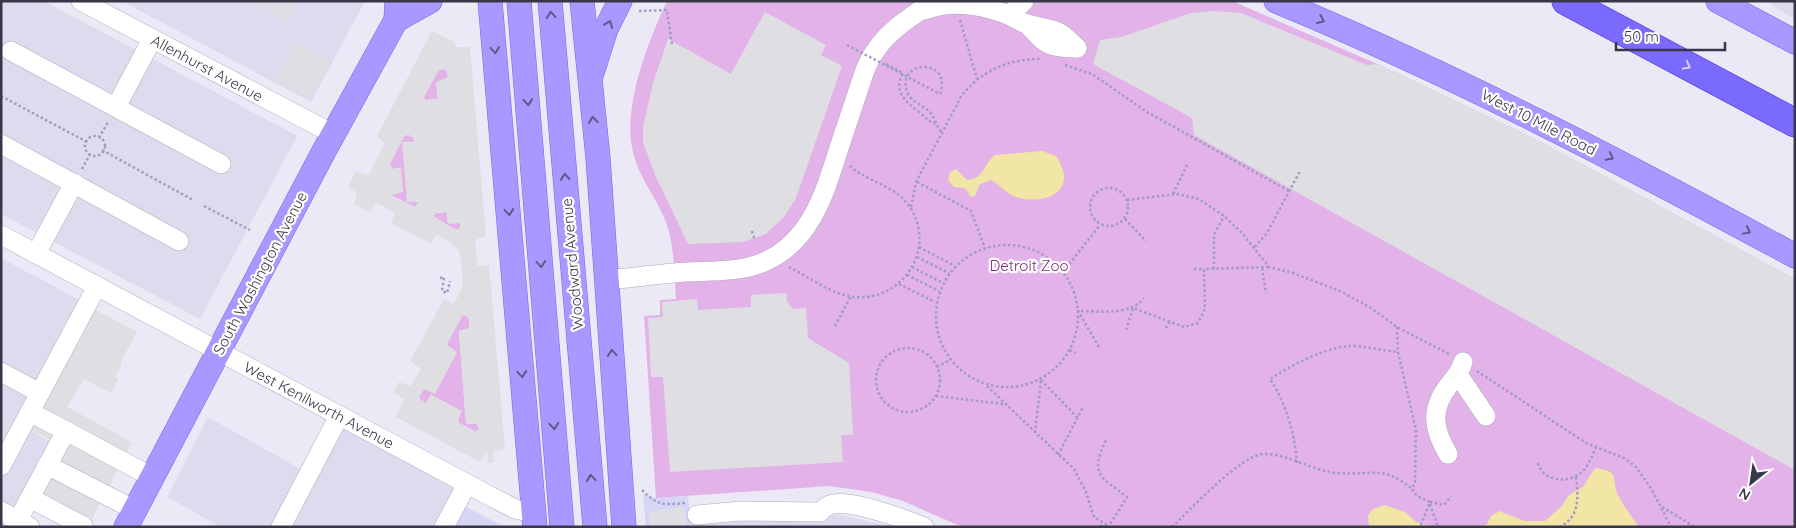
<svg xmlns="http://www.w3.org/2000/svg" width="1796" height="528" viewBox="0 0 1796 528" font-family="Quicksand,sans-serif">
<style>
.residential{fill:#dddbed}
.commercial{fill:#d5d5f6}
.green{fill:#e3b2e9}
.parking{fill:#dedee3;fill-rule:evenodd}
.water{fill:#f1e6a6}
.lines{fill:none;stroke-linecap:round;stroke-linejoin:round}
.minor-casing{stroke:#aeabc0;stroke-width:20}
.major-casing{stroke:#7867e5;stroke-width:25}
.highway-casing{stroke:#4539df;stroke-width:29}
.path{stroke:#a09cc2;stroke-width:2.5;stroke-dasharray:2.5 2.5;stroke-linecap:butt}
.minor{stroke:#fff;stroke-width:19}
.major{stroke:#a898ff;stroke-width:24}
.highway{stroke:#7a6afe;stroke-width:28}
.path-bridge{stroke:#a09cc2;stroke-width:2.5;stroke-dasharray:2.5 2.5;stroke-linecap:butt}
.oneway{stroke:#5f5988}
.oneway2{stroke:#d7d2ff}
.labels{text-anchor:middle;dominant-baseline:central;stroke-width:4.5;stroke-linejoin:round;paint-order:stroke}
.street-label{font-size:15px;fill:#383748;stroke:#fff}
.park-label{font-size:15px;fill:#7b2976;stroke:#fff}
</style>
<rect width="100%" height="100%" fill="#ebe9f5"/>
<g class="residential">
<polygon points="1,1 44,1 297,136 200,319 1,214"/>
<polygon points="122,1 365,1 311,102"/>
<polygon points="1767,1 1795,1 1795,19 1779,10"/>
<polygon points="1,258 83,302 18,424 51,442 11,516 1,511"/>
<polygon points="208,417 311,475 340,426 468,493 450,527 221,527 167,497"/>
<polygon points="839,515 893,527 691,527 690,523 786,516"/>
</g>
<g class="commercial">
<polygon points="643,494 656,498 688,496 691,527 646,527"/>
<polygon points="462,505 505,527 450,527"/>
</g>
<g class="green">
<path d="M667,1H1232L1391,70L1541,142L1795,279V527H962L903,501L871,492L829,486L656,498L644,316L660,315V300L676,299C674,271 675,239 662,213C652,192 638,175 633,152C622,107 648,42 667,1Z"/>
<polygon points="442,69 446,70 448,77 437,99 425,100 424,97 438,71"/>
<polygon points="410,134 414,137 414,142 403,142 408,202 419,202 415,207 391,195 401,168 392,169 390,164 404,136"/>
<polygon points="447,212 461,225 459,229 454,229 433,216 436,213"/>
<polygon points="466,315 470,320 469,328 459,331 466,424 477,424 479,429 476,432 459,423 458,419 431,395 426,403 420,400 419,397 424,389 435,393 457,352 448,346 448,342 462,316"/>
</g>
<g class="parking">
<polygon points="251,1 292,1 294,9 287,21"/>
<polygon points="1212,11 1241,13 1367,65 1376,64 1391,70 1541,142 1795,279 1795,470 1194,135 1192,118 1093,64 1100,40 1121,37 1191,13"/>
<polygon points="765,12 826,45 821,55 842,66 796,198 784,217 766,234 743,242 688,244 656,177 643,143 643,127 653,83 668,39 731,74"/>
<path d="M432,31L454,42L456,47H470L486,236L475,240L477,261L478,266L489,265L505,449L493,452L494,462L488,463L487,452L480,462L396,417L404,399L393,392L399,382L410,386L421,369L410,361L444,299L454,304L463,285L461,257L457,248L439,235L435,236L431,244L391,223L395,213L377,203L369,212L354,204L357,193L348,187L356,171L369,175L385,143L377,136ZM442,69L446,70L448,77L436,82L437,99L425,100L424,97L438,71ZM407,134L416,140L411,143L402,142L407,202H418L415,207L391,195L403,192L401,167L392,169L390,164L404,136ZM446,212L448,224L459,223L461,225L459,229H454L433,216L436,213ZM466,315L469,320V328L459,331L466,424H477L479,429L476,432L457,422L462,411L432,395L426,403L419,398L424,389L435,394L457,352L448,346V342L462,316Z"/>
<polygon points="296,43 330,61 310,99 276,81"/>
<polygon points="786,293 787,301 793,309 806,308 808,338 849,363 853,435 841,435 843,462 670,472 663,377 651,377 648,318 663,317 662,302 697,299 698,310 751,307 751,295"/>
<polygon points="92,308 137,332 121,361 122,363 115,377 118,379 111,393 84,379 67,407 132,442 88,527 23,501 54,442 28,428"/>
<polygon points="684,506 687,527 651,527 648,512"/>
</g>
<g class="water">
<path d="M1042,151L1056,156C1059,161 1063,168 1064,174C1066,200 1034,203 1016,197C1006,194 1000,185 991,180L980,184L975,196L971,197L965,188L954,187L948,180L950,172L956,169L967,180C984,179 985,162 995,155Z"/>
<path d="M1595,468C1623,471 1610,481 1619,497C1624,507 1632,517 1639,527H1481L1487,524L1491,516L1499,511L1525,521H1545L1561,507L1569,495L1583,487Z"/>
<polygon points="1385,505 1405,512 1416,522 1433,527 1369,527 1368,515 1373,509"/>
</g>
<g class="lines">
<g class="minor-casing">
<g id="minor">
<polyline points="81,1 333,134"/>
<path d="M924,10C952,0 978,4 1006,14C1013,17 1020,22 1027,24C1056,32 1054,25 1077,48"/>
<polyline points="1009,15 1024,1"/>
<path d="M1027,24C1047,45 1047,48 1077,48"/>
<polyline points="11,51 221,164"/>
<polyline points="116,107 152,39"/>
<polyline points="1,144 179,241"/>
<polyline points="1,235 488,495 515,509 534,513"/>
<polyline points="36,254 74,183"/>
<path d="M606,280C629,278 651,275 674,273C703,270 736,274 764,262C813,241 826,188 841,142C849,118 857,94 865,70C876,43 894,28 918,12C923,8 928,4 934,1"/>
<polyline points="1,372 40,393"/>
<polyline points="1459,376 1486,416"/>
<polyline points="30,412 66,431"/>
<path d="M1448,454C1433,429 1430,409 1449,385C1455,377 1460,373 1463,362"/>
<polyline points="47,465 135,510"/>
<polyline points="1,466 97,286"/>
<polyline points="30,498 83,526"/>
<polyline points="1,511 30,527"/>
<path d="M697,515L741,511L820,512C824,508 828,505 833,504C853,500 904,519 924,527"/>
<polyline points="18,520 66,431 152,477"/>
<polyline points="281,527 339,416"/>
<polyline points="444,527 467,484"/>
</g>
</g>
<g class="major-casing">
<g id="major">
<polyline points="490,1 535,527"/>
<polyline points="519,1 562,527"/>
<polyline points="550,1 595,527"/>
<polyline points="582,1 598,158 624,527"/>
<path d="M1276,1C1455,75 1625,164 1795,256"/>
<polyline points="1718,1 1795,42"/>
<polyline points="396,20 430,1"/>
<polyline points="592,73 606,29 620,1"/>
<polyline points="126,527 324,151 396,20 397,1"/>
</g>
</g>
<g class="highway-casing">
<polyline id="highway" points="1566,1 1795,123"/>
</g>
<g class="path">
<polyline points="639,11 667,10 672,44"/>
<polyline points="960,20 977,79"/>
<path d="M886,64L903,73C893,92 905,101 919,112C925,117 928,121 935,124"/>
<polyline points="1065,65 1092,74 1147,112 1289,191"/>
<path d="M940,94C953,56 893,60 908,94C912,102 922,105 929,111C935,117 936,126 942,133"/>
<polyline points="1,96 87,142"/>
<circle cx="95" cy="146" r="10"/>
<polyline points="99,138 108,122"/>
<polyline points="102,150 193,200"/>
<polyline points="82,169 90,154"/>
<polyline points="917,182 971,211 985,248"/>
<circle cx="1109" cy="207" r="19"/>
<polyline points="1173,194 1188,163"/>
<polyline points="1127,200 1177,194 1199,199 1224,216 1242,233 1269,267 1293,273 1340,291 1371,308 1397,327 1449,354"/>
<polyline points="204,206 250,230"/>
<path d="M911,207L916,182L962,95C983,70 1008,59 1041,59"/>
<polyline points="1125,219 1146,241"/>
<polyline points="752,231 755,241"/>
<circle cx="1007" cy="316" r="71"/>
<polyline points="919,247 955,266"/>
<polyline points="1255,247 1267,233 1300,171"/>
<polyline points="917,257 949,273"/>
<path d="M789,267C809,277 832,295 855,297C902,301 936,250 911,209C897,185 868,183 849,165"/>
<polyline points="912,267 943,283"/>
<polyline points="1262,268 1266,293"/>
<polyline points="1194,269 1204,269"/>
<polyline points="1214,269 1214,235 1224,216"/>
<polyline points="1063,272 1100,225"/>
<polyline points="907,275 939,291"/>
<polyline points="440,278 444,277 442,291 447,293 450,281"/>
<polyline points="899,284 935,302"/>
<polyline points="835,326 851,296"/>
<polyline points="1397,327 1398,352 1416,430 1415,482 1412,489 1417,496 1430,502 1420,527"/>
<polyline points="1166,328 1170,321"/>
<polyline points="1126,330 1133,308 1184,327 1198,323 1205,309 1204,269 1269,267"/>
<path d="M1099,347L1078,311C1099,311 1130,316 1144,298"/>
<circle cx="908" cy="380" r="32"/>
<polyline points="1070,350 1076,353"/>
<polyline points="937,367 950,360"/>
<polyline points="1477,371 1586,443 1624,458 1636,467 1652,490 1671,527"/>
<polyline points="1041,380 1078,418"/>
<polyline points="987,386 1074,469 1086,492 1094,517 1110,527"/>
<polyline points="936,396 1004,404"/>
<polyline points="1035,433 1041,380"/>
<path d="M1106,440C1089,475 1101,477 1127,497L1109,526"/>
<polyline points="1058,455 1083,407"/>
<path d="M1297,463C1295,435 1286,403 1270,379C1292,365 1322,349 1348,346C1361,345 1383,351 1398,352"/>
<path d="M1538,463C1543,482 1569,484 1582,472C1589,465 1592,456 1596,447"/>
<path d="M642,490C658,506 663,505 685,503"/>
<polyline points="1430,502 1444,505 1451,496"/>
<polyline points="1430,504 1438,527"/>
<polyline points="1662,507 1695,527"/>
<polyline points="1101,527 1102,522"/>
<path d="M1172,527C1190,510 1241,455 1263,454C1286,453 1313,471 1337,473C1372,476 1382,464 1412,489"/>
<path d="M1559,527C1581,517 1578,496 1576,476"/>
</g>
<use href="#minor" class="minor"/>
<use href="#major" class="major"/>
<use href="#highway" class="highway"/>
<polyline class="path-bridge" points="847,45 940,94"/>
</g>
<defs><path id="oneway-chevron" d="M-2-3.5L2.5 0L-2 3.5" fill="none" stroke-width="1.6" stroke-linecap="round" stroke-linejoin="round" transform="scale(1.25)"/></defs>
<g class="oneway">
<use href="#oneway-chevron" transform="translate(551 15) rotate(-95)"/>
<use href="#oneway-chevron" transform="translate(1321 20) rotate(23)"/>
<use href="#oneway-chevron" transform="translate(609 24) rotate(-68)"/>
<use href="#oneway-chevron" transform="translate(495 50) rotate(85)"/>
<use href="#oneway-chevron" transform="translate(528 102) rotate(85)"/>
<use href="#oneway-chevron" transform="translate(593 120) rotate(-96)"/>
<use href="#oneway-chevron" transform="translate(1610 157) rotate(28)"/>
<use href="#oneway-chevron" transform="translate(565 177) rotate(-95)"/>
<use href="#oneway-chevron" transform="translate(509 212) rotate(85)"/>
<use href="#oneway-chevron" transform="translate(1747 231) rotate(29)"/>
<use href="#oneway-chevron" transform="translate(541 264) rotate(85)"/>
<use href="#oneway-chevron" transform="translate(612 353) rotate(-95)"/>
<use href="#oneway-chevron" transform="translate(522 374) rotate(85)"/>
<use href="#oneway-chevron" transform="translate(554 426) rotate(85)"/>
<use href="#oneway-chevron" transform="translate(591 478) rotate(-95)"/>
</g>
<use class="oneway2" href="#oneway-chevron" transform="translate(1687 66) rotate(29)"/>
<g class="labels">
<g class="street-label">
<text transform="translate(207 68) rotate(28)">Allenhurst Avenue</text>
<text transform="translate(1539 122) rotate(27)">West 10 Mile Road</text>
<text transform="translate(572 264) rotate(-95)">Woodward Avenue</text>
<text transform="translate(260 273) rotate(-62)">South Washington Avenue</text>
<text transform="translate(319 405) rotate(28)">West Kenilworth Avenue</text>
</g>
<g class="park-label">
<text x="1029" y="265">Detroit Zoo</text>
</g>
</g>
<rect width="1796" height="528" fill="none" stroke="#383748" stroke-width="5"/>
<g transform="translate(1751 483) rotate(210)" stroke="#ffffff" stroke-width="4" paint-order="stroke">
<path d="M0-4L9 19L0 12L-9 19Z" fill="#383748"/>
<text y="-8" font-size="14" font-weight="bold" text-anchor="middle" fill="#383748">N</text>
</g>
<path d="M1616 42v8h109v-8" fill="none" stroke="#383748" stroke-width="2.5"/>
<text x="1624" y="42" font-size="15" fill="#383748" stroke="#ffffff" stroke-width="4" paint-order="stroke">50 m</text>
</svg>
